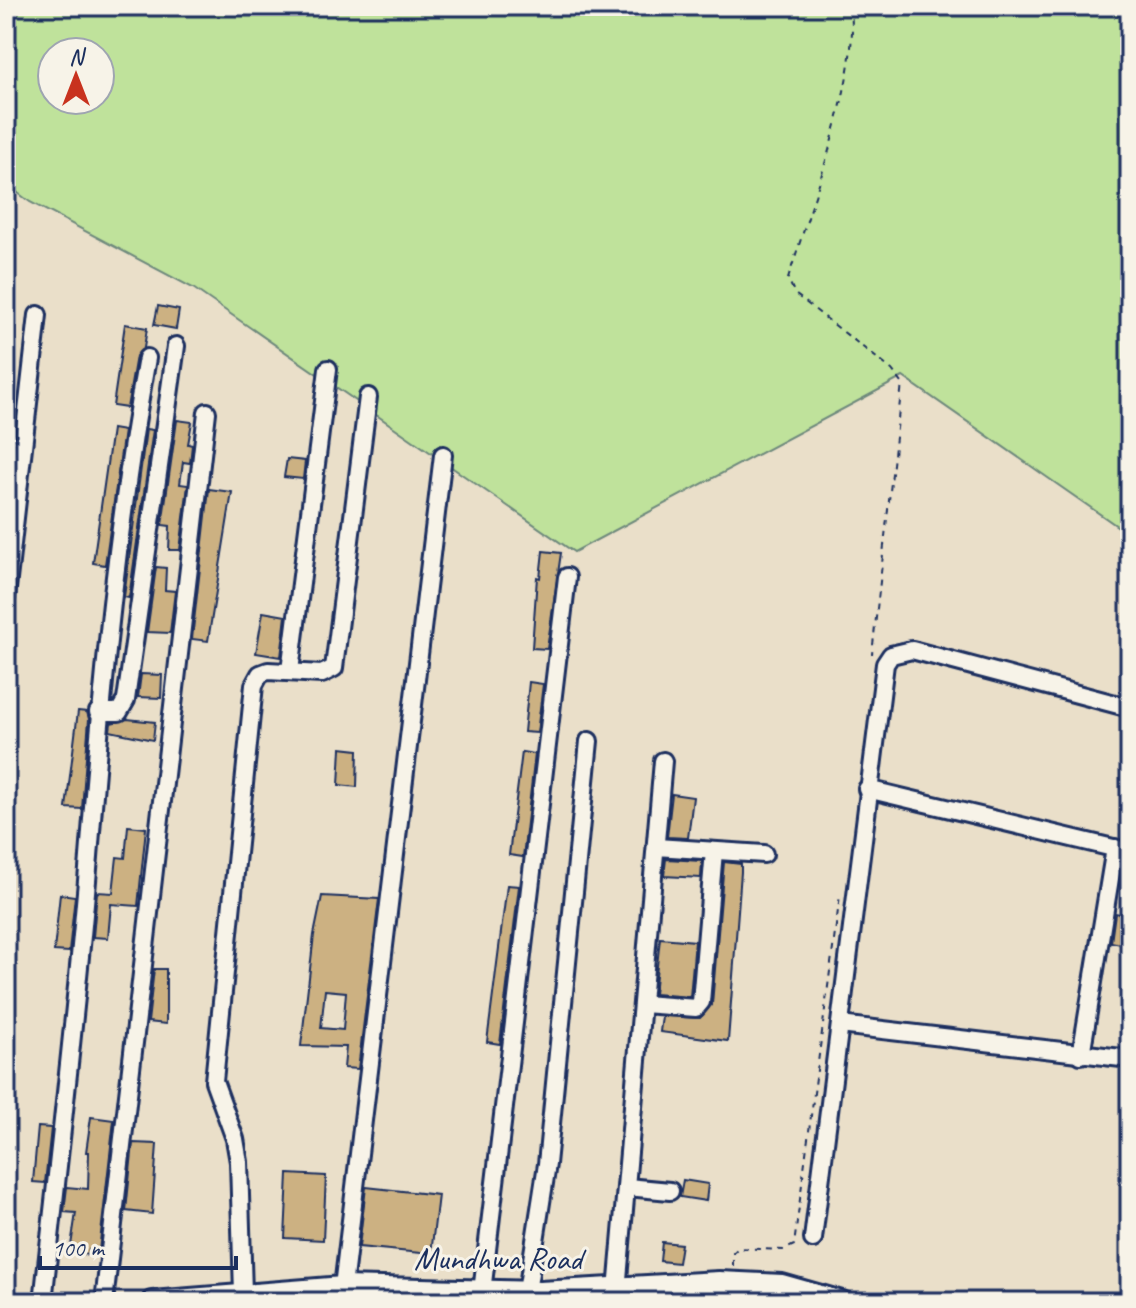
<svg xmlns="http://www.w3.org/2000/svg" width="1136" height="1308" viewBox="0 0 1136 1308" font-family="Caveat,sans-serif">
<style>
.green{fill:#bfe29b;stroke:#6d887c;stroke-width:2;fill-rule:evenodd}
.building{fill:#ccb182;stroke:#1b2f5e;stroke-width:2;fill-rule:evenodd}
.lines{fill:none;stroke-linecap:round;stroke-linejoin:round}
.minor-casing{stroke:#1b2f5e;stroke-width:22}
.major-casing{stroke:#1b2f5e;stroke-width:26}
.path{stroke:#1b2f5e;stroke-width:2;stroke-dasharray:6 6;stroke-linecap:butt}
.minor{stroke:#f7f3e8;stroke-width:16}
.major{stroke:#f7f3e8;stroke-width:20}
.labels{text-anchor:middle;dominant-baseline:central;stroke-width:6;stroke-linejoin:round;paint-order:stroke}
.street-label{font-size:32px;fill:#1b2f5e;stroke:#f7f3e8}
</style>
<rect width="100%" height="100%" fill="#eadfc9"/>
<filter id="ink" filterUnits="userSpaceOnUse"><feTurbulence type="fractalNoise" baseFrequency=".0125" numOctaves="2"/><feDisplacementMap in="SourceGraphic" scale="16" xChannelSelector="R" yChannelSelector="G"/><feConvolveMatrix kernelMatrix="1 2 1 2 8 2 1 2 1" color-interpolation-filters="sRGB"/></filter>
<g filter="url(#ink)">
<path class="green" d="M6,6H1130V535L903,377L574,552L193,288L30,202L6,184ZM52,52H100V100H52Z"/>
<g class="building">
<polygon points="158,306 179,310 176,329 154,325"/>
<polygon points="125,324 147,328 144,348 136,356 127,408 113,406"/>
<polygon points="177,420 192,422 188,444 192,445 190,463 183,462 180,484 188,485 180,550 169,550 170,526 162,525"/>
<polygon points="112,429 124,431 105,565 93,563"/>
<polygon points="146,429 153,430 129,598 124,597"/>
<polygon points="287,459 305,461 303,479 284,477"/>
<polygon points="209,489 232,492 208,641 192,639"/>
<polygon points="543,551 561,553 547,649 532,648 537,577 540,578"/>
<polygon points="156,567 166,568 165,590 175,591 170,633 147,632"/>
<polygon points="263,612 286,616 281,657 256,653"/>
<polygon points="141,674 162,675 161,698 138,697"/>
<polygon points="529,682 543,684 537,733 524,732"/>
<polygon points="78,711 87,712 89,719 82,809 66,808"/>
<polygon points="127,719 155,722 153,740 110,731 111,723"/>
<polygon points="341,748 358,750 357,787 339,785"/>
<polygon points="522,752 535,754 523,857 509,855"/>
<polygon points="672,794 693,797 688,838 667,837"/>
<polygon points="128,826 146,828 138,906 111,904 108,938 93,937 97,892 113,893 117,857 125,858"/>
<polygon points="666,859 702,861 701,878 664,876"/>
<polygon points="724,862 741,864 741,872 728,1041 660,1032 662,1016 700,1018 712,1004"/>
<polygon points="507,885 519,886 500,1044 487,1042"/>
<polygon points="60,894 75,896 69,952 54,951"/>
<path d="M322,896L379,899L358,1069L344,1068L346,1047L301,1046L314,935ZM325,990L346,992L343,1030L321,1028Z"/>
<polygon points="1115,913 1130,916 1130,946 1111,942"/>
<polygon points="660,938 695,941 690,997 654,994"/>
<polygon points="154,969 166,969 166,1024 148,1022"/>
<polygon points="91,1117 114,1120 99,1251 89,1250 89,1255 70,1252 76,1213 64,1212 67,1187 88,1189 89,1152 86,1152"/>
<polygon points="38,1127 51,1128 45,1183 33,1182"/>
<polygon points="133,1143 157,1144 152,1214 126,1211"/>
<polygon points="288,1174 326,1176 323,1240 285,1238"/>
<polygon points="683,1180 708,1184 706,1201 680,1197"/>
<polygon points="366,1187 438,1195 431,1254 359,1247"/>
<polygon points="662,1242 681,1244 678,1263 660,1261"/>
</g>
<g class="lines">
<g class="minor-casing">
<g id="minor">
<polyline points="6,597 38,315"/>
<polyline points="290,671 328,369"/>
<polyline points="98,712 119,712 126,700 176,346"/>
<polyline points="867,789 1130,852"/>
<polyline points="656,847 764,854"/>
<polyline points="643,1004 696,1008 701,1002 714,851"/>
<polyline points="840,1025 1130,1059"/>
<polyline points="1081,1055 1115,848"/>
<polyline points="627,1187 670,1191"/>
<polyline points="813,1239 885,664 891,655 912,650 1130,708"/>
<polyline points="343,1287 443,455"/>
<polyline points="482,1292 567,577"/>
<polyline points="527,1292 547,1164 589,741"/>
<polyline points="243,1293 239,1162 235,1139 214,1081 254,685 260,674 268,671 322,674 334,668 368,397"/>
<path d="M43,1302C59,1154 77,1005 89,857C102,689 117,524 147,358"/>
<polyline points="104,1302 207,412"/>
<polyline points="616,1302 663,761"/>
<polyline points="718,1302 719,1282"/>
<polyline points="751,1302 752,1284"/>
</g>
</g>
<g class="major-casing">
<polyline id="major" points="152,1302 343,1287 540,1292 719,1282 782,1285 842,1302"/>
</g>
<g class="path">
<path d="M850,6C863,69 808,214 788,279L795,294L892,370L902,383L872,654"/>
<polyline points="733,1266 733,1253 738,1248 784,1250 794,1245 840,895"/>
</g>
<use href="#minor" class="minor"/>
<use href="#major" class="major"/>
</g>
</g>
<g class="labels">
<g class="street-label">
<text x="498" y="1258">Mundhwa Road</text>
</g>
</g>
<rect width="1136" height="1308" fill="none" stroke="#f7f3e8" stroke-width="32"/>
<rect x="16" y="16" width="1104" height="1276" fill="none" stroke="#1b2f5e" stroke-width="3" filter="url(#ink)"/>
<g transform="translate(76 76)"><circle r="38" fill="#f7f3e8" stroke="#9fa5b1" stroke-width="2"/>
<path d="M0-6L14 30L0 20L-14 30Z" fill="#c8321e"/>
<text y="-12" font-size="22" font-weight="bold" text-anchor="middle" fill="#1b2f5e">N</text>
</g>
<path d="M40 1256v12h196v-12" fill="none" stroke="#1b2f5e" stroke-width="4"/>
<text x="52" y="1256" font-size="24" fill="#1b2f5e" stroke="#f7f3e8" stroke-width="6" paint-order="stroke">100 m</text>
</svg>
